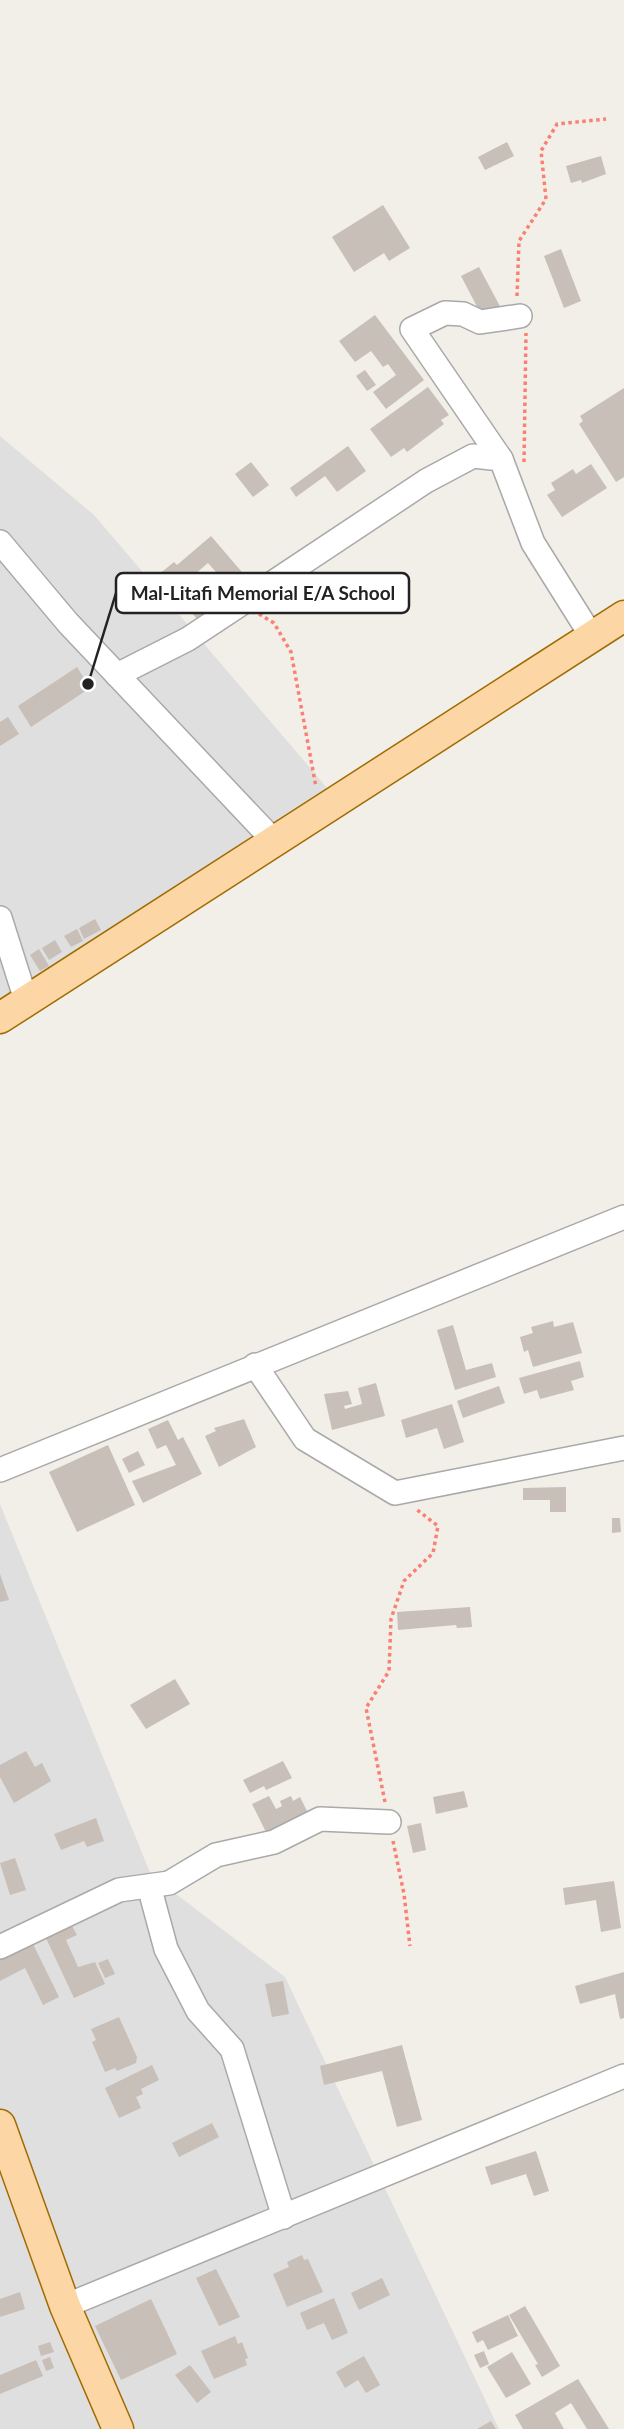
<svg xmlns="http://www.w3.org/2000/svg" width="624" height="2429" viewBox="0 0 624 2429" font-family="Lato,sans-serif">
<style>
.residential{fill:#e0dfdf}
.building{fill:#c7bfb8}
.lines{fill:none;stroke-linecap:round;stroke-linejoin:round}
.minor-casing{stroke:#a9a9a9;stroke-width:26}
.major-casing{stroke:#a06b00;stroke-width:33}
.path{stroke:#fa8072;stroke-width:3.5;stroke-dasharray:3.5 3.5;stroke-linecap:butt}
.minor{stroke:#fff;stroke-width:23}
.major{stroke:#fcd6a4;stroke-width:30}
.leader{fill:none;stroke:#222;stroke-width:2.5}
.callout-dot{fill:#222;stroke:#fff;stroke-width:2.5}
.callout{fill:#fff;stroke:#222;stroke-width:2.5}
.callout-label{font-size:19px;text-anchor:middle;font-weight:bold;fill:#222}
</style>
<rect width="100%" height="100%" fill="#f2efe9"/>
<g class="residential">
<polygon points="0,436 94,515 328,789 0,1011"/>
<polygon points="0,1504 151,1875 285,1977 499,2429 0,2429"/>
</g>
<g class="building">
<polygon points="507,142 514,156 485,170 478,157"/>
<polygon points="601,156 606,174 582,183 581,180 571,183 566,166"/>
<polygon points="383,205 410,248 389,261 384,253 354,272 332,237"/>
<polygon points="561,249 581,301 564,308 544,256"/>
<polygon points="479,267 502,310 484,320 461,276"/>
<polygon points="375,315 424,380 386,409 373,392 396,375 388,364 383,367 371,351 355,362 339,341"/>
<polygon points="365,370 376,385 367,391 356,376"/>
<polygon points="428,387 449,415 441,420 444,424 407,452 404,448 391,457 370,429"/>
<polygon points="624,388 624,477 616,482 579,424 583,421 580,416"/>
<polygon points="348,446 366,471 337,492 325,476 296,497 290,488"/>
<polygon points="251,462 269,485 253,497 235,474"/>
<polygon points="591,464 607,488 562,517 547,495 555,490 551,483 573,469 576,474"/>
<polygon points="211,536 247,578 232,590 208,563 188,580 212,608 198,620 158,575 174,562 177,565"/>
<polygon points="77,667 90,688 31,727 18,706"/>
<polygon points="8,717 19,734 0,746 0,722"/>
<polygon points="95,919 101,930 84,939 79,928"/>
<polygon points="77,929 83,941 71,947 64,936"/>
<polygon points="55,940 62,952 49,960 42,948"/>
<polygon points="39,949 49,966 40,971 30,955"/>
<polygon points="553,1321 554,1327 573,1322 582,1353 533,1367 528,1350 524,1352 520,1337 533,1333 531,1327"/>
<polygon points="453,1325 466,1370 492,1363 496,1377 455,1390 437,1330"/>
<polygon points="580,1361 584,1377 571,1381 574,1390 540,1399 537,1390 524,1394 519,1378"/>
<polygon points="376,1383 385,1416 332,1430 324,1394 348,1391 352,1404 344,1406 345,1409 362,1404 358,1388"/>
<polygon points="499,1386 505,1403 463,1418 457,1401"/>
<polygon points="452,1404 464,1442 444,1449 437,1428 406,1438 401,1420"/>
<polygon points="244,1419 256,1447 219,1467 205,1436 216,1431 214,1428"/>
<polygon points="168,1420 178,1440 183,1437 202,1474 143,1503 132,1481 176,1465 166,1445 157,1449 148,1429"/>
<polygon points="108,1445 135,1505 77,1532 49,1472"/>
<polygon points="138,1451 145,1465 129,1473 122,1459"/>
<polygon points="566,1487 566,1512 550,1512 550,1500 523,1500 523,1488"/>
<polygon points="612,1518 620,1518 621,1532 612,1533"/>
<polygon points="0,1574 9,1600 0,1602"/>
<polygon points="470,1607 472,1627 457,1628 456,1625 398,1630 397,1612"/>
<polygon points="175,1679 190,1704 146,1729 130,1705"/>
<polygon points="26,1751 35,1767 42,1763 51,1781 14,1803 0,1777 0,1765"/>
<polygon points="283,1761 292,1778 266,1790 264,1786 250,1793 243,1780"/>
<polygon points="464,1791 468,1807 436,1814 433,1797"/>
<polygon points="269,1796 276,1809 282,1806 280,1801 291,1796 293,1801 300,1797 310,1817 269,1838 252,1804"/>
<polygon points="96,1818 104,1841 87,1847 84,1841 61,1850 54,1834"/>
<polygon points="421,1823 426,1850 413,1853 407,1826"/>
<polygon points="15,1858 26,1890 10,1895 0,1863"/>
<polygon points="614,1881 621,1928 601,1932 596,1900 565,1905 563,1888"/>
<polygon points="71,1924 77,1935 66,1940 78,1967 95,1962 105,1984 74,1998 45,1936"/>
<polygon points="33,1944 59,1997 43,2005 25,1968 0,1981 0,1960"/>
<polygon points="108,1959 115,1974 105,1978 98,1963"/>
<polygon points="624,1972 624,2018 620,2019 615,1994 580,2004 575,1986"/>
<polygon points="283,1981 289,2014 272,2017 265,1984"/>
<polygon points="119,2017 137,2057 136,2063 117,2071 115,2068 105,2072 92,2042 96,2040 91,2029"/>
<polygon points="402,2045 422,2120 397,2127 382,2071 324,2085 320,2066"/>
<polygon points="152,2065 159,2080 141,2089 143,2094 136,2097 141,2108 119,2118 105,2088"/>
<polygon points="212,2123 219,2137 179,2157 172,2143"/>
<polygon points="536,2151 549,2191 534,2196 526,2174 491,2185 485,2167"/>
<polygon points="302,2255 304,2260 308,2259 323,2292 287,2307 273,2274 289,2267 287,2262"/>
<polygon points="216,2269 240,2317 219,2326 196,2278"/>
<polygon points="382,2278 390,2295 359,2310 351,2293"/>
<polygon points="20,2292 25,2309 0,2317 0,2299"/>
<polygon points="334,2298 348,2333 332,2340 324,2323 307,2330 300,2313"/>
<polygon points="151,2299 177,2354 121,2380 95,2326"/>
<polygon points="525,2306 560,2366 542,2377 535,2365 538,2364 509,2315"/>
<polygon points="508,2315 518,2336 488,2350 483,2340 477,2343 472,2332"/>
<polygon points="235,2336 238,2344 242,2342 248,2358 245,2359 247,2365 214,2379 201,2351"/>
<polygon points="50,2342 54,2352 41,2356 38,2346"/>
<polygon points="484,2351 489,2364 480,2368 474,2355"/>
<polygon points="512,2352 531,2384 506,2398 487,2367"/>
<polygon points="364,2356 380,2385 366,2393 358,2380 345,2388 336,2372"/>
<polygon points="50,2357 54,2368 46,2371 42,2360"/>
<polygon points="36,2360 43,2376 0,2394 0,2375"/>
<polygon points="190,2365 211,2392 197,2403 175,2375"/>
<polygon points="578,2379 609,2429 587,2429 571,2403 555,2413 564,2429 523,2429 515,2415"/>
<polygon points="491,2421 496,2429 477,2429"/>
</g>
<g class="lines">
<g class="minor-casing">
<g id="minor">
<polyline points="501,459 412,329 445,313 463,314 480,322 520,316"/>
<polyline points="0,542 68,623 274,841"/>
<polyline points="117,675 188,639 426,481 473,456 501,459 533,543 592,637"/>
<polyline points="0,918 26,1000"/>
<polyline points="255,1365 305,1439 395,1493 624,1448"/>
<polyline points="0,1470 624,1217"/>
<polyline points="149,1886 166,1949 198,2011 232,2049 284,2217"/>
<polyline points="0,1947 119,1890 169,1883 216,1855 274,1842 320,1819 389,1822"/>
<polyline points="65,2306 624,2076"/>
</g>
</g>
<g class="major-casing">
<g id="major">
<polyline points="0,1018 624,616"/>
<polyline points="0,2125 65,2306 118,2429"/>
</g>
</g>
<g class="path">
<polyline points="517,296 519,241 546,199 541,151 557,124 606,119"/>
<polyline points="524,462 526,333"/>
<polyline points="259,614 274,623 291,652 316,787"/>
<polyline points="385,1802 366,1708 389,1671 391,1619 404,1581 433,1553 438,1526 416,1509"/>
<polyline points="393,1841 404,1894 410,1946"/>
</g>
<use href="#minor" class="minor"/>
<use href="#major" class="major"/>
</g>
<path class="leader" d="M88 684L116 593"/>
<circle class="callout-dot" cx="88" cy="684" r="7"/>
<rect class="callout" x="116" y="573" width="293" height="40" rx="7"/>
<g class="callout-label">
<text x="263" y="600">Mal-Litafi Memorial E/A School</text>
</g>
</svg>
